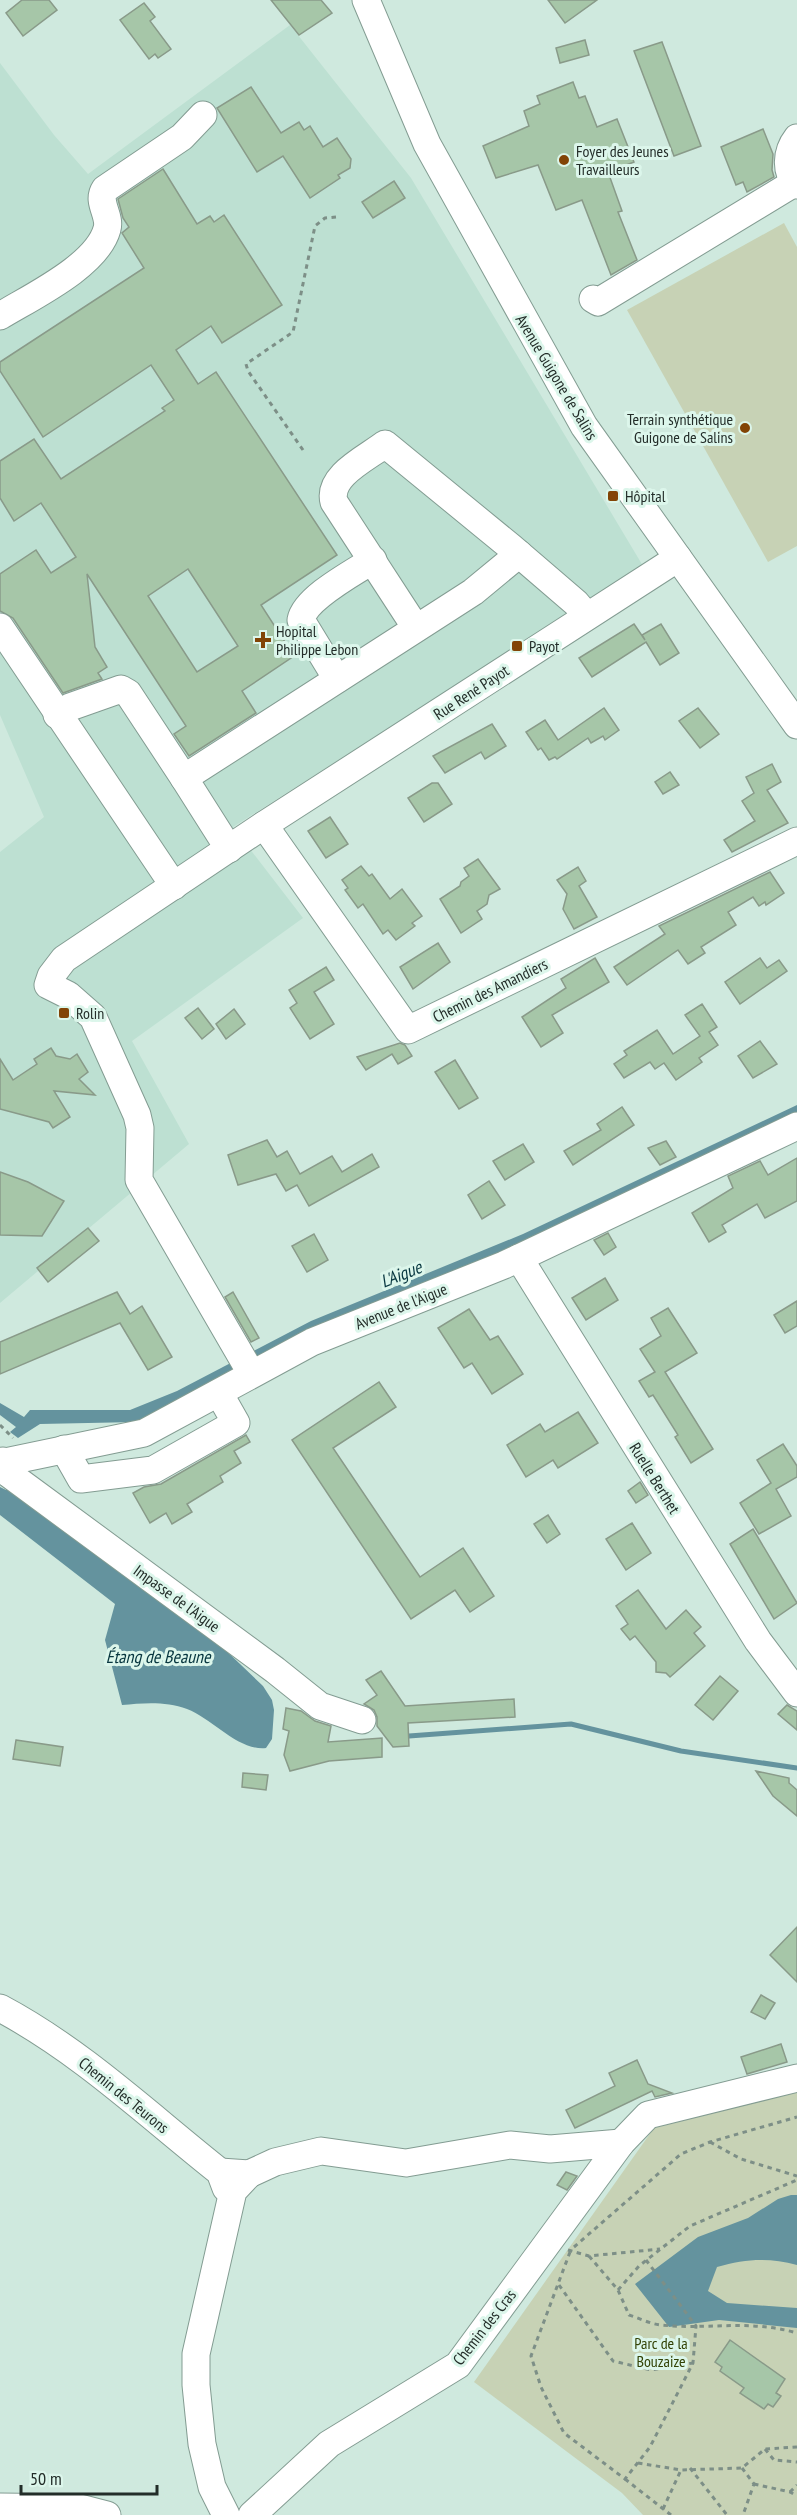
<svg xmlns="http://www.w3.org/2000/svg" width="797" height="2515" viewBox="0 0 797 2515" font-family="'PT Sans Narrow',sans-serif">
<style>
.built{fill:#bde0d2}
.green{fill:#c7d2b5}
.water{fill:#64939e}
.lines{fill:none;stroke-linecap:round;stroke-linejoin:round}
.stream{stroke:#64939e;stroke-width:5}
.building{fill:#a6c6a8;stroke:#899a89;stroke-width:1.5;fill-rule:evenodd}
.minor-casing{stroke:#839c92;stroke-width:29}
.path{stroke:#7d8f87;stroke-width:3;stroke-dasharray:4.5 4.5;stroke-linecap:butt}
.minor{stroke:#fff;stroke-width:27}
.poi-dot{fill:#824406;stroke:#dcf6eb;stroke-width:2}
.labels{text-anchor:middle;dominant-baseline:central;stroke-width:6;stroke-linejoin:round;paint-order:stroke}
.poi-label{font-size:16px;fill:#232d29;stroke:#dcf6eb;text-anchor:start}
.street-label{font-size:16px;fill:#232d29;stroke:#dcf6eb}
.park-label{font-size:16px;fill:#324205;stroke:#dcf6eb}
.water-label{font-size:18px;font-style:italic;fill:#07363f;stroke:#dcf6eb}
</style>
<rect width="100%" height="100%" fill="#cfe9de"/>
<polygon class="built" points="290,25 411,178 643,566 233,827 303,918 132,1041 189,1144 0,1303 0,852 44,817 0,715 0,63 54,135 88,174"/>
<g class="green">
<polygon points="784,223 797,247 797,546 768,562 627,310"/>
<polygon points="797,2092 797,2515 643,2515 622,2493 474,2382 654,2128"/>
</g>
<g class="water">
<polygon points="797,1105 797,1116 136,1422 40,1424 18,1438 10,1432 16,1427 0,1415 0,1403 24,1417 30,1410 130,1410 177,1391 311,1321 523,1234"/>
<path d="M13,1486L218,1643L263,1686L272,1700L274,1710L272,1739L266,1748C238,1751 213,1719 187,1709C166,1701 143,1703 122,1705L105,1640L115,1604L0,1515V1487L6,1490Z"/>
<path d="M791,2195H797V2265C768,2257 745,2259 717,2267L708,2291L727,2303L797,2308V2328L719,2320L669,2327L635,2284L698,2237L748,2218L778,2199Z"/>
</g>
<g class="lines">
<polyline class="stream" points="409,1736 571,1724 681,1751 797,1768"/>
</g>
<g class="building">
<polygon points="22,0 49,0 57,10 23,36 6,13"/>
<polygon points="271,0 321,0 332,13 299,35"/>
<polygon points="548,0 597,0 565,23"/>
<polygon points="144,3 155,17 150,21 171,49 158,58 155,54 149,59 120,20"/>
<polygon points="585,40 589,55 560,63 556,48"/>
<polygon points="662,42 701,146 674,156 634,51"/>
<polygon points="573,82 579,98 585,96 597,127 617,119 634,162 608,172 622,211 618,212 637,260 611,275 582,200 556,210 538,165 496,178 483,146 529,126 524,111 540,104 537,96"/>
<polygon points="251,87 281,133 299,122 304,130 310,126 323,147 337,138 351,159 350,168 338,175 340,178 310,198 283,156 257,172 217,108"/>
<polygon points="763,129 773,154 772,170 774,177 747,192 743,182 736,185 721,147"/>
<path d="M163,169L197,224L210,216L214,222L224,215L282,305L222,343L211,326L176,350L198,384L216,372L337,555L261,605L294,656L242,691L256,713L189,756L174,734L186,726L87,574L95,647L107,667L98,673L102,679L63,693L13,618L0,611V574L36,550L51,573L76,557L41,503L14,521L0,498V461L34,439L61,479L165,411L162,408L174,400L151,365L43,437L0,371V362L144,268L122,233L129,227L123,218L118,199ZM188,569L238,646L197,672L148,596Z"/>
<polygon points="394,181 405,198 373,218 362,202"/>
<polygon points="634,624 645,640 642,635 661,624 679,653 660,665 646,642 592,677 579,658"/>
<polygon points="604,708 619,730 605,740 603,736 591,743 588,738 557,759 555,757 549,760 541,748 538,750 526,732 545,720 558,740"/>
<polygon points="698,708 719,734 700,748 679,721"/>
<polygon points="492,724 506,746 485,759 481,752 445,773 433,756"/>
<polygon points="772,764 781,782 767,790 788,823 732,852 724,840 755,821 742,801 754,793 746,777"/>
<polygon points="670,772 679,785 663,794 655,782"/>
<polygon points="432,783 438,783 452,804 424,822 408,798"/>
<polygon points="330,817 348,844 326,858 308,831"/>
<polygon points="478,859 500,889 489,895 487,904 477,911 482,919 461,933 440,899 460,886 461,882 469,876 464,868"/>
<polygon points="361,866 369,876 372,874 390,899 402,889 422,916 412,923 415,926 396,940 388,930 383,934 363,904 358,908 345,890 348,888 342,880"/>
<polygon points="578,867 586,881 579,886 597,917 574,929 563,909 567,894 557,880"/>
<polygon points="770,872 784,893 766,905 765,902 759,906 753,897 728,912 736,925 701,947 705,953 688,964 678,950 627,985 614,967 665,934 659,926"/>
<polygon points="438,943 450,962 413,989 400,967"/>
<polygon points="595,958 609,982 552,1015 563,1033 541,1047 522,1017 566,988 561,979"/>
<polygon points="760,958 767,968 779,960 787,971 740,1004 725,982"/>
<polygon points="326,967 334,980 314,992 334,1024 310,1039 290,1008 297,1003 289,990"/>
<polygon points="702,1004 717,1027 709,1032 718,1045 699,1058 702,1062 676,1080 664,1063 655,1069 650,1062 624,1078 614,1064 627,1055 624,1051 657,1030 673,1054 700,1036 685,1015"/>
<polygon points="198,1008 214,1029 202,1039 185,1018"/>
<polygon points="234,1009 245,1024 226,1039 216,1024"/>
<polygon points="760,1041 777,1064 753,1078 738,1056"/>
<polygon points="400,1043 405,1045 412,1056 398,1064 392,1054 366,1070 357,1057"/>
<polygon points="51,1048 56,1056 70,1059 77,1054 88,1072 79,1079 95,1095 54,1091 70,1117 53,1128 49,1122 0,1109 0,1059 13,1080 37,1064 34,1059"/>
<polygon points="455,1060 478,1098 459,1109 435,1072"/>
<polygon points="622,1107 634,1125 573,1165 564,1151 601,1130 597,1124"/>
<polygon points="267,1140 277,1157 287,1151 300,1174 332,1156 342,1172 372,1154 379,1167 309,1206 297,1185 286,1191 276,1174 238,1185 228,1155"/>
<polygon points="666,1141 676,1157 660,1165 648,1148"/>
<polygon points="523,1144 534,1162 505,1180 493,1161"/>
<polygon points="797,1158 797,1201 765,1218 757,1204 722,1225 726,1232 709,1242 692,1213 733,1188 728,1176 760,1161 768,1175"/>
<polygon points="0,1172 28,1182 64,1201 42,1236 0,1235"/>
<polygon points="489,1181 505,1205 482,1219 468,1195"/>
<polygon points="88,1228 99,1241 48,1282 37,1268"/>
<polygon points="608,1233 616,1247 604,1255 594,1240"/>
<polygon points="314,1234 328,1260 307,1272 292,1246"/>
<polygon points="605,1278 618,1300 586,1320 572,1298"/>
<polygon points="117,1292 130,1314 142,1306 172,1357 148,1370 120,1323 0,1374 0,1342"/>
<polygon points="233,1292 259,1338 251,1342 225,1297"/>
<polygon points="797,1301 797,1326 785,1333 774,1315"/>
<polygon points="668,1308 697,1353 665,1372 713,1449 691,1463 675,1437 678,1435 653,1395 649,1397 639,1381 655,1372 640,1349 661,1336 651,1318"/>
<polygon points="469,1309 490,1340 498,1336 523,1374 492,1394 472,1363 464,1368 438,1328"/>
<polygon points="379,1382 396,1407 333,1448 420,1577 463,1548 494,1596 470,1612 455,1590 411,1619 292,1440"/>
<polygon points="578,1412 598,1443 558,1468 553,1460 526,1477 507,1445 540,1424 545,1432"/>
<polygon points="246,1435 250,1442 234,1451 241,1463 220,1476 223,1482 187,1504 192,1512 172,1524 166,1513 150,1523 133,1493 144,1487 161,1484"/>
<polygon points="783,1444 797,1466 797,1477 776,1489 791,1516 759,1534 740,1503 771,1483 757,1460"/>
<polygon points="640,1482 648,1495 636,1503 628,1491"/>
<polygon points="548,1515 560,1534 547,1543 534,1524"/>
<polygon points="632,1523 651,1553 626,1570 606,1539"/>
<polygon points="753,1529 797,1603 774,1619 730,1544"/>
<polygon points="638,1590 666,1629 686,1610 701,1627 694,1633 705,1646 670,1677 666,1673 656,1672 656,1662 635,1636 630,1640 621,1629 628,1624 616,1606"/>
<polygon points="381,1671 405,1706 514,1699 515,1717 408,1723 409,1746 393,1747 377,1726 377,1717 374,1710 364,1704 377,1695 366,1680"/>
<polygon points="720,1676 738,1691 713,1720 695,1705"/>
<polygon points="787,1705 797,1711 797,1730 778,1714"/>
<polygon points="286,1708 301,1711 315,1721 331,1726 328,1742 382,1738 382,1757 329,1761 290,1771 284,1755 289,1731 283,1729"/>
<polygon points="16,1740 63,1747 60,1766 13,1759"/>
<polygon points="756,1771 789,1778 789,1783 797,1790 797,1816 773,1796"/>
<polygon points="243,1773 268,1775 266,1790 242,1787"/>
<polygon points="797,1927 797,1982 770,1955"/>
<polygon points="761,1995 775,2003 765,2019 751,2012"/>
<polygon points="781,2044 787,2062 747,2074 741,2057"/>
<polygon points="637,2060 648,2084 672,2093 655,2097 652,2091 575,2128 566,2110 615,2086 609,2073"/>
<polygon points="566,2172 577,2176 567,2190 557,2185"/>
<polygon points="730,2340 785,2379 776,2393 781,2396 773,2407 768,2404 764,2409 740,2393 744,2388 720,2371 722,2367 715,2362"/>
</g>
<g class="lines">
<g class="minor-casing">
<g id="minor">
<polyline points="366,0 427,144 584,426 797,725"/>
<path d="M797,138C786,152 785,172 797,185"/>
<polyline points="593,299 598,302 794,183"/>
<path d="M0,316C31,297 97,266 107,229C111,215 96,202 105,189L182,137L203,115"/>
<polyline points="0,627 174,886"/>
<path d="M416,628L334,502C327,476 367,458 385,444L512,548L576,603L587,616"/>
<path d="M337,679L301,620C305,598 353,573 373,560"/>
<polyline points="57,715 70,707 121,689 128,693 184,778"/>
<polyline points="264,825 408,1030 797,841"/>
<polyline points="229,849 184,778 473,592 519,554"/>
<polyline points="519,1258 758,1641 797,1693"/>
<polyline points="251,1373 139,1180 140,1128 137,1115 93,1017 68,995 48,985 51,976 64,959 264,825 678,558"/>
<polyline points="64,1449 81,1479 153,1470 236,1423 219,1393"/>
<polyline points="3,1461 9,1474 275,1670 320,1706 362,1720"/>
<polyline points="0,1463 144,1433 312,1342 504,1265 797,1126"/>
<path d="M0,2008C81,2051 148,2115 220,2172L226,2188"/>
<polyline points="220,2172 249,2174 275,2162 321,2151 406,2163 510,2145 550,2149 621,2143"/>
<polyline points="0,2507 80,2508 107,2515"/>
<polyline points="226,2515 212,2487 202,2444 196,2385 196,2354 233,2191 249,2174"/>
<polyline points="252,2515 329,2444 458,2365 621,2143 648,2115 797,2078"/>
</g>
</g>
<g class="path">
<polyline points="303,450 248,371 246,364 293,332 315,226 325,218 336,217"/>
<polyline points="0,1425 13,1438"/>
<polyline points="710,2142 741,2159 797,2176"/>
<polyline points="574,2247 681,2154 710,2142 797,2117"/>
<polyline points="568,2250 589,2256 660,2249"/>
<polyline points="570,2252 531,2356 541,2387 564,2433 625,2479 650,2447 693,2363 696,2326 646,2260"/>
<path d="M589,2256L618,2290L629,2315C639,2318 650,2324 661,2325C709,2330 748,2319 797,2333"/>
<polyline points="559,2285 613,2361 651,2370 693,2363"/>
<polyline points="618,2290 639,2266 690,2226 797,2180"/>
<polyline points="765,2449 774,2460 797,2462"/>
<polyline points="638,2463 681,2470 742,2468 765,2449 797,2447"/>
<polyline points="690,2468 727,2515"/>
<polyline points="742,2468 754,2484 743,2515"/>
<polyline points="625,2479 671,2515"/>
<polyline points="754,2484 790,2492 797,2496"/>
<polyline points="790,2492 797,2485"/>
<polyline points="663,2509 681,2470"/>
</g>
<use href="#minor" class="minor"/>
</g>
<g class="poi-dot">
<circle cx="564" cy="160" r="6"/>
<circle cx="745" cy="428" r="6"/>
<rect x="607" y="490" width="12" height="12" rx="3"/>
<path d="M260 631h6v6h6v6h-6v6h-6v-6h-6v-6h6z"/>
<rect x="511" y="640" width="12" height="12" rx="3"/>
<rect x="58" y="1007" width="12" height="12" rx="3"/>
</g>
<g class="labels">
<g class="poi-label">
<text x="576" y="151">Foyer des Jeunes<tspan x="576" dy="18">Travailleurs</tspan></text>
<text x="733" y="419" text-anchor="end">Terrain synthétique<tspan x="733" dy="18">Guigone de Salins</tspan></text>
<text x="625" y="496">Hôpital</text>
<text x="276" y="631">Hopital<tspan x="276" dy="18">Philippe Lebon</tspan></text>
<text x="529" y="646">Payot</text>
<text x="76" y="1013">Rolin</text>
</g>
<g class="street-label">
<text transform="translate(557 377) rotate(59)">Avenue Guigone de Salins</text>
<text transform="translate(471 692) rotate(-33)">Rue René Payot</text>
<text transform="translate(490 990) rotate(-26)">Chemin des Amandiers</text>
<text transform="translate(401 1306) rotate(-22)">Avenue de l'Aigue</text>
<text transform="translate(655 1478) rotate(58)">Ruelle Berthet</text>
<text transform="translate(177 1598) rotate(36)">Impasse de l'Aigue</text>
<text transform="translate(124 2095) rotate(39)">Chemin des Teurons</text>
<text transform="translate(484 2327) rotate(-52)">Chemin des Cras</text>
</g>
<g class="park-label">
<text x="661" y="2343">Parc de la<tspan x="661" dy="18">Bouzaize</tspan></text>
</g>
<g class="water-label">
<text transform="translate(401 1274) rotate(-22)">L'Aigue</text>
<text x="158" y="1656">Étang de Beaune</text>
</g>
</g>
<path d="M21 2485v9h136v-9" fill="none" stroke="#232d29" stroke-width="3"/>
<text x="30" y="2485" font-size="18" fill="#232d29" stroke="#dcf6eb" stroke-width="4.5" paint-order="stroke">50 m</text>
</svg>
